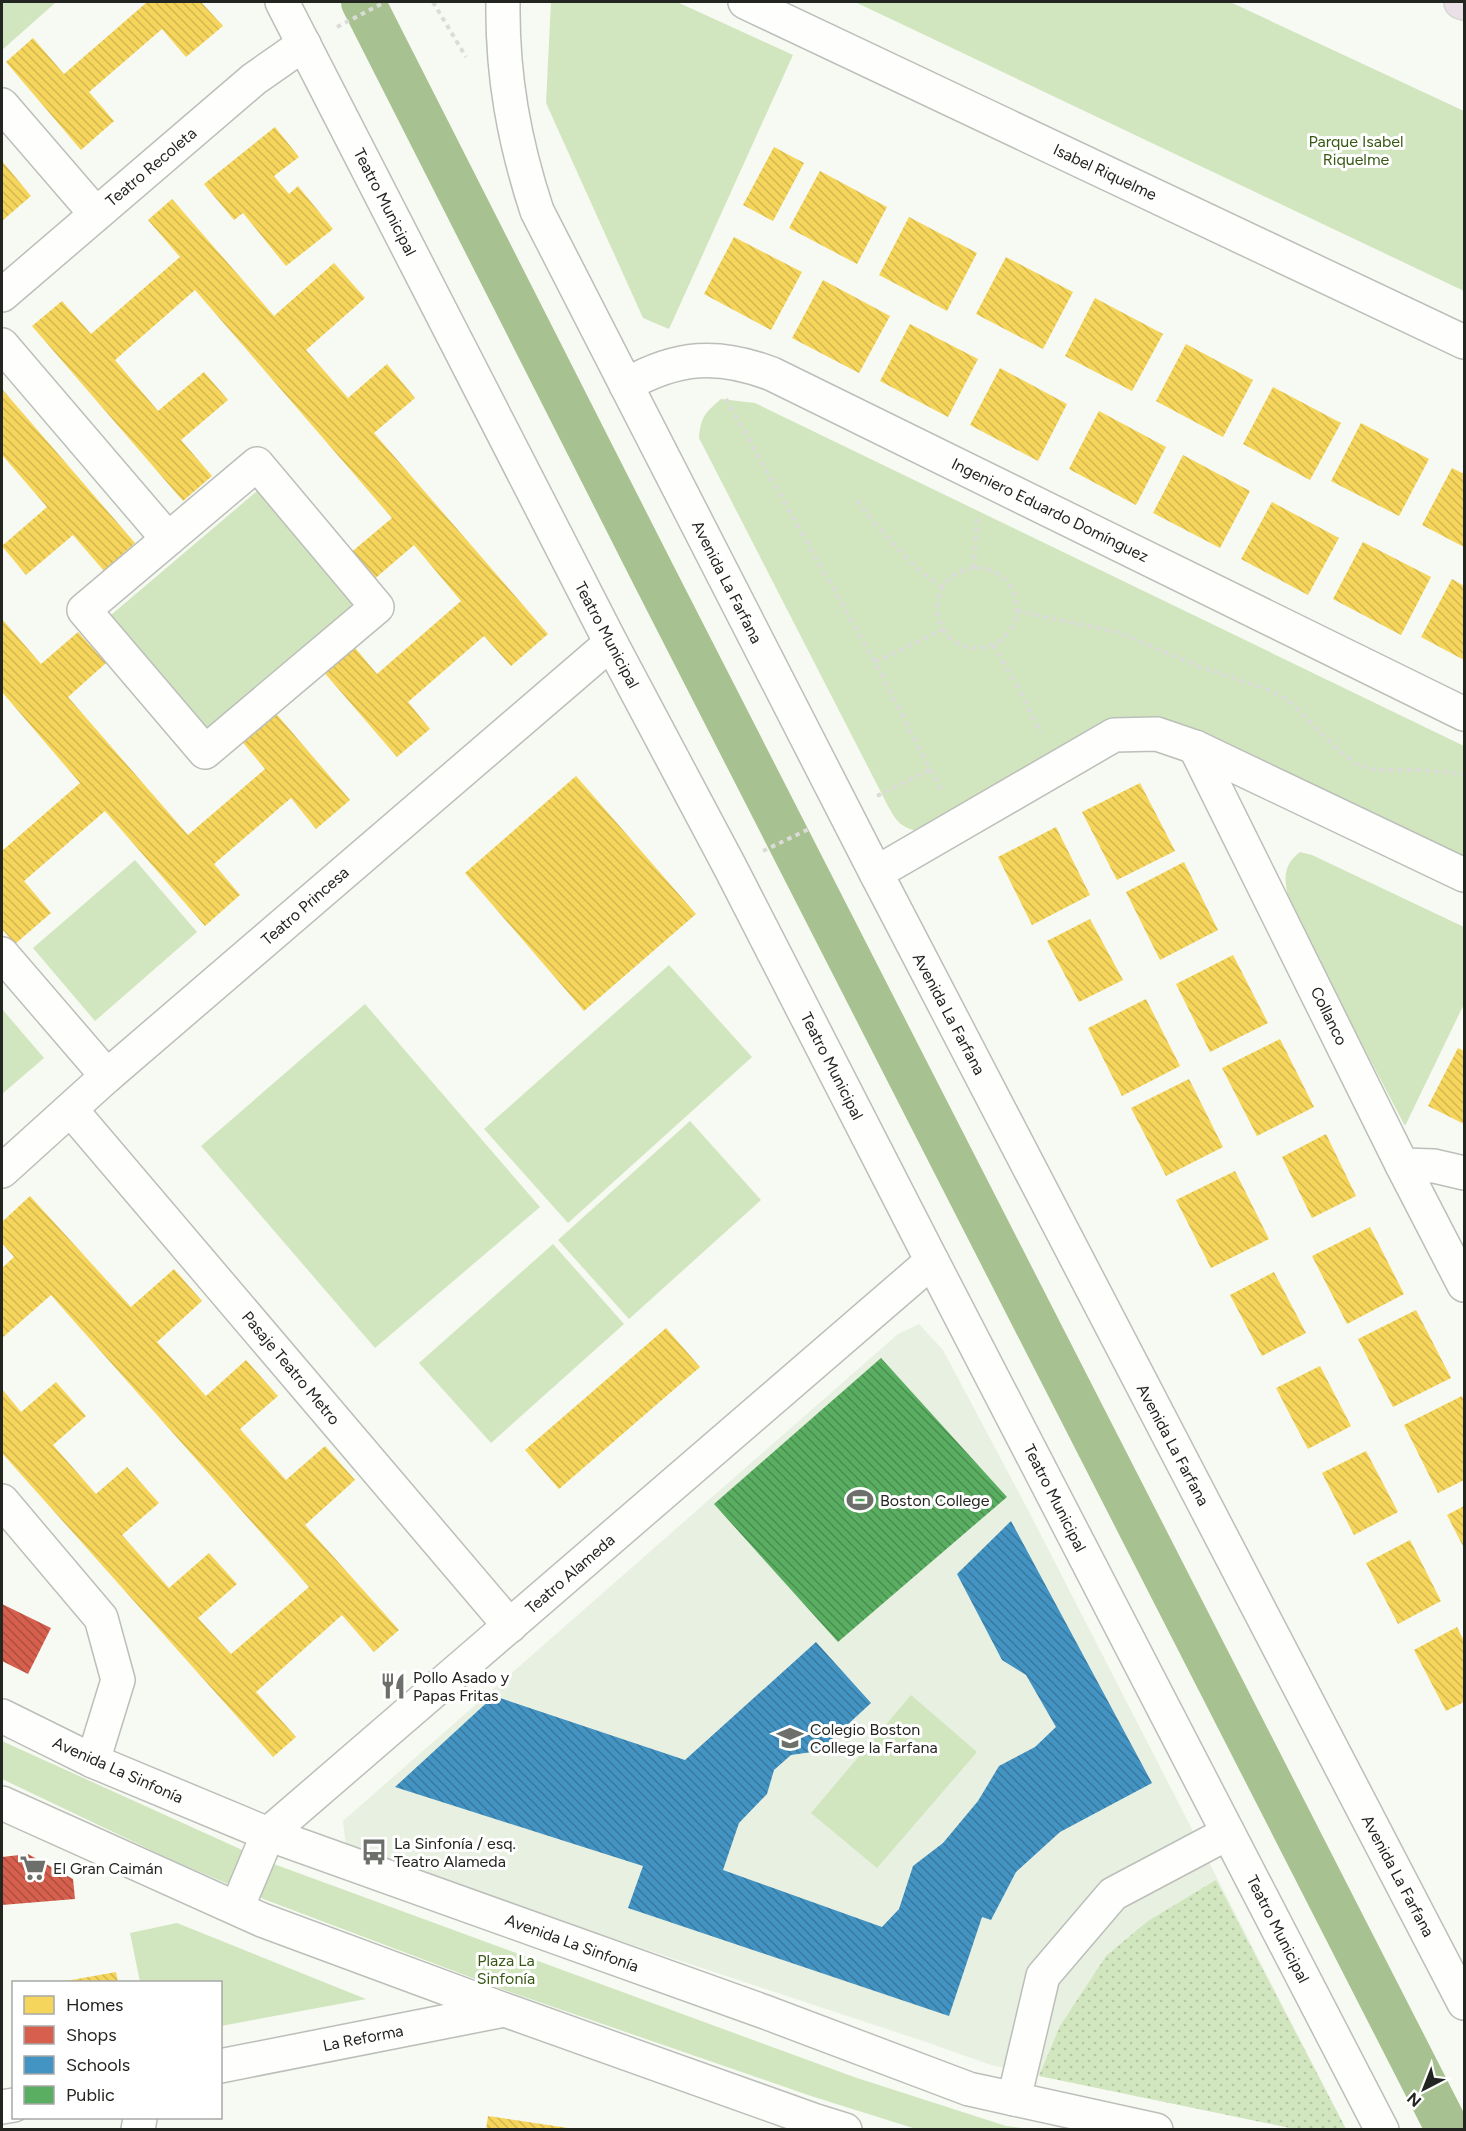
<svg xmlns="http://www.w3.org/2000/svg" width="1466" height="2131" viewBox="0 0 1466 2131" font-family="Figtree,sans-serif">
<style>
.built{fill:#e8f0e1}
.grass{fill:url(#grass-dots)}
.green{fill:#d1e6be}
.homes{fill:url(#homes-back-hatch)}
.shops{fill:url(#shops-back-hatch)}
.schools{fill:url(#schools-back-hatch)}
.public{fill:url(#public-back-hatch)}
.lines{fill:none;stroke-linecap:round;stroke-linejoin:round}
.canal{stroke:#a8c191;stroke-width:44}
.minor-casing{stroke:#bcbfb9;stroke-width:36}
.highway-casing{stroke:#d4d6d2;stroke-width:36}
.path{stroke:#dbdcd9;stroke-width:4;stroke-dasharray:4.5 4.5;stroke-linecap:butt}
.minor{stroke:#fefefd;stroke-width:33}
.highway{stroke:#ece0e8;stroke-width:33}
.labels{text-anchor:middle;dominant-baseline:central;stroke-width:6;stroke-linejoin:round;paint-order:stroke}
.park-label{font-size:16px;fill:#385813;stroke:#fff}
.street-label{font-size:16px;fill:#232520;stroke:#fff}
.poi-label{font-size:16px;fill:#232520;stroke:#fff;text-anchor:start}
</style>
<defs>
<pattern id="grass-dots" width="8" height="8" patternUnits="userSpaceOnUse" patternTransform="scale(1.5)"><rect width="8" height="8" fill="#d1e6be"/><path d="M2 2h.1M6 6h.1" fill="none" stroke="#b3c5a3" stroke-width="1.8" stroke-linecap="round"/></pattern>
<pattern id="homes-back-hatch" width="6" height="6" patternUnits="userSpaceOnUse" patternTransform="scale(1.5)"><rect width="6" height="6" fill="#f6d55c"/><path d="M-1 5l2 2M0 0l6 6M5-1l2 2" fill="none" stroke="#d3b750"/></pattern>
<pattern id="shops-back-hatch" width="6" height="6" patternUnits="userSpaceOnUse" patternTransform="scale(1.5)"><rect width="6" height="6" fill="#d6604d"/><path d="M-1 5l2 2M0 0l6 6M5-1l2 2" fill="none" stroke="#ad4f40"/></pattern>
<pattern id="schools-back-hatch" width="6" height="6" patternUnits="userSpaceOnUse" patternTransform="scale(1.5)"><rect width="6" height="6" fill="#4393c3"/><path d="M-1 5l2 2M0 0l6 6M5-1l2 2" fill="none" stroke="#38789e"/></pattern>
<pattern id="public-back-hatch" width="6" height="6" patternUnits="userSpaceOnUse" patternTransform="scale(1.5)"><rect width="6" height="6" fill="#5aae61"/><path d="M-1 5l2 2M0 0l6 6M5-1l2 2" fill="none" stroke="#4a8d50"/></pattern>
</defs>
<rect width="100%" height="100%" fill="#f6faf2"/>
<polygon class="built" points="919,1324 943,1350 1026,1506 1346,2129 1295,2129 991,2065 923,2041 405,1870 346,1847 343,1821 898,1334"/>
<polygon class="grass" points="1216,1880 1346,2129 1295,2129 1039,2076 1060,2026 1106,1956 1148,1921"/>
<g class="green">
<polygon points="2,2 54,2 55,3 2,50"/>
<polygon points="551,2 677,2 793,55 669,329 643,318 546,103"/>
<polygon points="855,2 1230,2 1464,111 1464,291"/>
<path d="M721,399L755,403L1464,746V861L1183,724L1144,720L921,832C902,828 897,823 888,806L699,438C701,416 705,413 721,399Z"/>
<polygon points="257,491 357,610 211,734 111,615"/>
<path d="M1300,852L1312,855L1464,927V1004L1405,1126L1290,907C1286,884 1279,868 1300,852Z"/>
<polygon points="135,860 197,932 95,1021 33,948"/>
<polygon points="669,965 752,1057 568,1223 484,1129"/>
<polygon points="365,1004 540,1207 375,1348 201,1146"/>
<polygon points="2,1009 44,1058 2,1094"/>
<polygon points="690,1121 761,1200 629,1319 558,1240"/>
<polygon points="553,1244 624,1324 491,1443 419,1363"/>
<polygon points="911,1695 977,1752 877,1868 811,1813"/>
<polygon points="2,1741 271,1863 854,2077 1006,2126 1030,2129 916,2129 808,2095 507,1991 266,1900 174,1861 2,1779"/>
<polygon points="177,1923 366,1999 221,2026 220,1982 140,1982 130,1933"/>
</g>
<g class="homes">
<polygon points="144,2 201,2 223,26 186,57 162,29 89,92 114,121 81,150 6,62 33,38 64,74 146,3"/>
<polygon points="275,127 299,157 274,176 289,194 298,186 333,229 286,266 243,213 234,220 204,184"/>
<polygon points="774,147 804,163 773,221 743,205"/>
<polygon points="2,161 31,196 2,221"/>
<polygon points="820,171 887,207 857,264 789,228"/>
<polygon points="172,199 274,316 334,263 365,298 306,350 348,398 387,364 415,398 374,433 548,634 511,666 484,636 408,702 430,729 397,757 322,670 351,643 377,674 461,601 414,545 371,582 348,555 392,518 195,290 115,360 158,411 204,372 228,400 181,440 212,476 183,501 32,326 62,301 91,334 180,257 148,220"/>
<polygon points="909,217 977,253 947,311 879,275"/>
<polygon points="734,237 802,272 771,330 704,294"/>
<polygon points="1006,257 1073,292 1043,349 976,314"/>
<polygon points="823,280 890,316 859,373 792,338"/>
<polygon points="1095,298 1163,334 1132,391 1065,356"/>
<polygon points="910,324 978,359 948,417 880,381"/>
<polygon points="1186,344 1253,380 1223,437 1156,401"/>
<polygon points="1000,368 1067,404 1038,461 970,425"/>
<polygon points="1273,387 1341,423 1310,480 1243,444"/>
<polygon points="2,389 135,543 104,571 73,535 26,575 2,546 47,507 3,456 2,457"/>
<polygon points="1099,411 1166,447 1136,505 1069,469"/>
<polygon points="1361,423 1429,459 1399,516 1331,481"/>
<polygon points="1183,455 1250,491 1220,548 1153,513"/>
<polygon points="1452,468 1464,474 1464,547 1422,525"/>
<polygon points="1272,502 1339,538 1308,595 1241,559"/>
<polygon points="1363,542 1431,577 1401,635 1333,599"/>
<polygon points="1452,579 1464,586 1464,660 1421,637"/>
<polygon points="2,619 41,664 78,632 106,663 68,697 188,835 265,769 240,739 273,710 350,800 316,829 291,798 214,864 240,895 205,926 105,811 24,881 51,913 15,944 2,929 2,851 80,783 2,692"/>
<polygon points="576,776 696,914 584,1011 465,873"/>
<polygon points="1140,783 1175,851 1117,880 1082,812"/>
<polygon points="1056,827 1090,895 1032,925 998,857"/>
<polygon points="1184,862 1218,930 1160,960 1126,892"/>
<polygon points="1090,919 1123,980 1079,1002 1047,941"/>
<polygon points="1233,955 1268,1023 1210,1052 1176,984"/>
<polygon points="1146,999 1180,1066 1122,1096 1088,1028"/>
<polygon points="1280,1039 1314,1107 1257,1136 1222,1068"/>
<polygon points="1458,1048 1464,1051 1464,1124 1428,1106"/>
<polygon points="1189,1079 1223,1147 1166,1176 1131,1108"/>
<polygon points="1326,1134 1356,1196 1312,1218 1282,1157"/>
<polygon points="1235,1171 1269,1239 1211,1268 1176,1200"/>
<polygon points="30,1196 131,1307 174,1269 202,1301 157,1342 206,1396 246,1360 278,1396 240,1429 286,1480 325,1446 355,1480 305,1525 399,1630 374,1652 342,1615 256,1692 296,1737 273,1757 2,1453 2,1389 21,1412 56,1382 86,1416 53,1445 96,1494 127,1467 159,1503 122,1535 169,1588 209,1553 237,1584 198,1618 231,1654 309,1587 51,1295 2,1338 2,1268 14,1257 2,1243 2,1222"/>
<polygon points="1370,1227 1404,1294 1347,1324 1312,1256"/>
<polygon points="1274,1272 1306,1333 1262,1356 1230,1295"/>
<polygon points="1416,1310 1451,1378 1393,1407 1358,1339"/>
<polygon points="666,1328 700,1367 559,1489 525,1450"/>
<polygon points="1320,1366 1351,1426 1308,1449 1276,1388"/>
<polygon points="1462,1396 1464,1402 1464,1480 1438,1493 1404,1425"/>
<polygon points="1366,1451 1398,1512 1354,1535 1322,1473"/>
<polygon points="1464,1506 1464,1548 1447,1515"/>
<polygon points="1410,1540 1441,1601 1398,1624 1366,1563"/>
<polygon points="1457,1627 1464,1641 1464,1702 1446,1711 1414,1650"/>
<polygon points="116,1972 118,1982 66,1982 66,1981"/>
<polygon points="488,2116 568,2128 567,2130 486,2130"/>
</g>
<g class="shops">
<polygon points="2,1604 51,1628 28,1674 2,1661"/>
<polygon points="28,1854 73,1879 75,1899 2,1905 2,1857"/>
</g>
<polygon class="schools" points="1011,1521 1152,1783 1060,1832 1016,1872 991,1920 982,1917 949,2016 628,1908 643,1866 395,1787 494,1696 685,1760 816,1642 871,1703 819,1751 791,1755 774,1770 767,1794 739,1823 723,1870 882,1927 899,1909 913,1866 943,1843 978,1801 999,1766 1035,1747 1056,1727 1026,1675 1002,1660 957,1574"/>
<polygon class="public" points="881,1358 1007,1497 838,1642 714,1504"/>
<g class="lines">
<polyline class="canal" points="363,2 652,572 1448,2130"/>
<g class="minor-casing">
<g id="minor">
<polyline points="282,2 611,643 730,867 932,1261 1382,2130"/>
<path d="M503,2C502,75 514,141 537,211L876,873L1464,2003"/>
<polyline points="745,2 1464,342"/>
<polyline points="2,105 96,214"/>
<polyline points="2,295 254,79 304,44"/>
<polyline points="2,345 168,539"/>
<path d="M626,385C677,356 718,353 772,374L1464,714"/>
<polygon points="257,464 377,607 205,752 84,610"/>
<polyline points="1195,747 1402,1165 1464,1285"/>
<polyline points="876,873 1114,735 1157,734 1195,747 1464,875"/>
<polyline points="2,954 107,1076"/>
<polyline points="71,1110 510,1626"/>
<polyline points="1402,1165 1434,1166 1464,1173"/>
<polyline points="2,1171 107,1076 611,643"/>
<polyline points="2,1501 101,1618 118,1680 93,1761"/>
<polyline points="2,1716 93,1761 268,1834 765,2012 969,2089 1156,2130"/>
<polyline points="2,1803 262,1920 505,2010 816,2121 845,2130"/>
<polyline points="237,1908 268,1834 932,1261"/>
<polyline points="220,2066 504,2010"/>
<polyline points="1014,2099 1043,1976 1113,1894 1228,1833"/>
<polyline points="2,2107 14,2105"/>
<polyline points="138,2130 140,2118"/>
</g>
</g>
<g class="highway-casing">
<polyline id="highway" points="1461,2 1464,3"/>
</g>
<g class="path">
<polyline points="433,2 466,57"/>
<polyline points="337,27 385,2"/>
<polyline points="726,399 875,662 942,792"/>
<path d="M857,501C879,529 912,569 943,587"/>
<polyline points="974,568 977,518"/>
<circle cx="977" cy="608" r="40"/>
<polyline points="1017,611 1117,632 1198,666 1269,690 1288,700 1336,748 1356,764 1375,770 1421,770 1464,774"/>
<polyline points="993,645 1018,687 1041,734"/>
<polyline points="875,662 944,629"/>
<polyline points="877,796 931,769"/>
<polyline points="763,851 811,828"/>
</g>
<use href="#minor" class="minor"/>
<use href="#highway" class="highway"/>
</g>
<defs>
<g id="stadium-bare" transform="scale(2.07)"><path d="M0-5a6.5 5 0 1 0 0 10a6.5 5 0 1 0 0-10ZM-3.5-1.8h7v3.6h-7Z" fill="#6d706a" stroke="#fff" stroke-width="2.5" paint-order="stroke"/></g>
<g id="restaurant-bare" transform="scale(2.07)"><path d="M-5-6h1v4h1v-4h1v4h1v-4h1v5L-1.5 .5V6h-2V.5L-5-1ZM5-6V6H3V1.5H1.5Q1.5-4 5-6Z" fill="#6d706a" stroke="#fff" stroke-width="2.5" paint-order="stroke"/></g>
<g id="school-bare" transform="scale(2.07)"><path d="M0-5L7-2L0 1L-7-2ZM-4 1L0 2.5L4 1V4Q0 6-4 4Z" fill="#6d706a" stroke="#fff" stroke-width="2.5" paint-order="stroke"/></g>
<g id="bus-bare" transform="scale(2.07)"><path d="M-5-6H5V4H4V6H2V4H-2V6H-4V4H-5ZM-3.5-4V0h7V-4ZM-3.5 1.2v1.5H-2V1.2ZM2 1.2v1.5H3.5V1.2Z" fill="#6d706a" stroke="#fff" stroke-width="2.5" paint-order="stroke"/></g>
<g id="supermarket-bare" transform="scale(2.07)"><path d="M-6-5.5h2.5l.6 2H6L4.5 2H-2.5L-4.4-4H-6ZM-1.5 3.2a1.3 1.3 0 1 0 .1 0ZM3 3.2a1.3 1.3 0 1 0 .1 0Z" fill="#6d706a" stroke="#fff" stroke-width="2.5" paint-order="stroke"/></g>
</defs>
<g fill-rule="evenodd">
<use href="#stadium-bare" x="860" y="1500"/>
<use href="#restaurant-bare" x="393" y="1686"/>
<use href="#school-bare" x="790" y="1738"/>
<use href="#bus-bare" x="374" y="1852"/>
<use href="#supermarket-bare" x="33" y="1868"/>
</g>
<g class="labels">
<g class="park-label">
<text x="1356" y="141">Parque Isabel<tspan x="1356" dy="18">Riquelme</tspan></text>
<text x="506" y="1960">Plaza La<tspan x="506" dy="18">Sinfonía</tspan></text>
</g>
<g class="street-label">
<text transform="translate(151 167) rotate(-40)">Teatro Recoleta</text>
<text transform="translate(1105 172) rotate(25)">Isabel Riquelme</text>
<text transform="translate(385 202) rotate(63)">Teatro Municipal</text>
<text transform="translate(1050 510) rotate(26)">Ingeniero Eduardo Domínguez</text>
<text transform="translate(727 582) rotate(63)">Avenida La Farfana</text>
<text transform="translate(607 635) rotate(62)">Teatro Municipal</text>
<text transform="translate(305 906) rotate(-41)">Teatro Princesa</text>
<text transform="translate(949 1014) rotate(62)">Avenida La Farfana</text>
<text transform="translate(1329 1016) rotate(64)">Collanco</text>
<text transform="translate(832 1066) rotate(63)">Teatro Municipal</text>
<text transform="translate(291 1368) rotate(50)">Pasaje Teatro Metro</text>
<text transform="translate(1173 1445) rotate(62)">Avenida La Farfana</text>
<text transform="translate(1055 1498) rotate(63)">Teatro Municipal</text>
<text transform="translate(570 1574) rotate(-41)">Teatro Alameda</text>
<text transform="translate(118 1770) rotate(24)">Avenida La Sinfonía</text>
<text transform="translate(1398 1876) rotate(62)">Avenida La Farfana</text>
<text transform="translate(1278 1929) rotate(63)">Teatro Municipal</text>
<text transform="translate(572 1943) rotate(20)">Avenida La Sinfonía</text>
<text transform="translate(363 2038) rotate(-11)">La Reforma</text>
</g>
<g class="poi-label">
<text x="880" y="1500">Boston College</text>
<text x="413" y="1677">Pollo Asado y<tspan x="413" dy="18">Papas Fritas</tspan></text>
<text x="810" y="1729">Colegio Boston<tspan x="810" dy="18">College la Farfana</tspan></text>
<text x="394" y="1843">La Sinfonía / esq.<tspan x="394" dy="18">Teatro Alameda</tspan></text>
<text x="53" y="1868">El Gran Caimán</text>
</g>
</g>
<rect width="1466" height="2131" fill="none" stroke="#232520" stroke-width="6"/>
<rect x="12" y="1981" width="210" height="138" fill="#ffffff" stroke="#a7a8a6" stroke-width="1.5"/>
<rect x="24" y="1996" width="30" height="18" fill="#f6d55c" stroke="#a7a8a6" stroke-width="1.5"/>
<text x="66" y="2011" font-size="18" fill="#232520">Homes</text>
<rect x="24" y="2026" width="30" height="18" fill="#d6604d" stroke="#a7a8a6" stroke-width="1.5"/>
<text x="66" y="2041" font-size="18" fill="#232520">Shops</text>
<rect x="24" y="2056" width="30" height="18" fill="#4393c3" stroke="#a7a8a6" stroke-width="1.5"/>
<text x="66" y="2071" font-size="18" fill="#232520">Schools</text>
<rect x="24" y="2086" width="30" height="18" fill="#5aae61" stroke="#a7a8a6" stroke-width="1.5"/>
<text x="66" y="2101" font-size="18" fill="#232520">Public</text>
<g transform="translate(1424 2089) rotate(222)" stroke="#ffffff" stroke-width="4.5" paint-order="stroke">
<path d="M0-4.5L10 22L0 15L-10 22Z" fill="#232520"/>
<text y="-9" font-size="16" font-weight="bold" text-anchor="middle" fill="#232520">N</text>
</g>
</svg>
